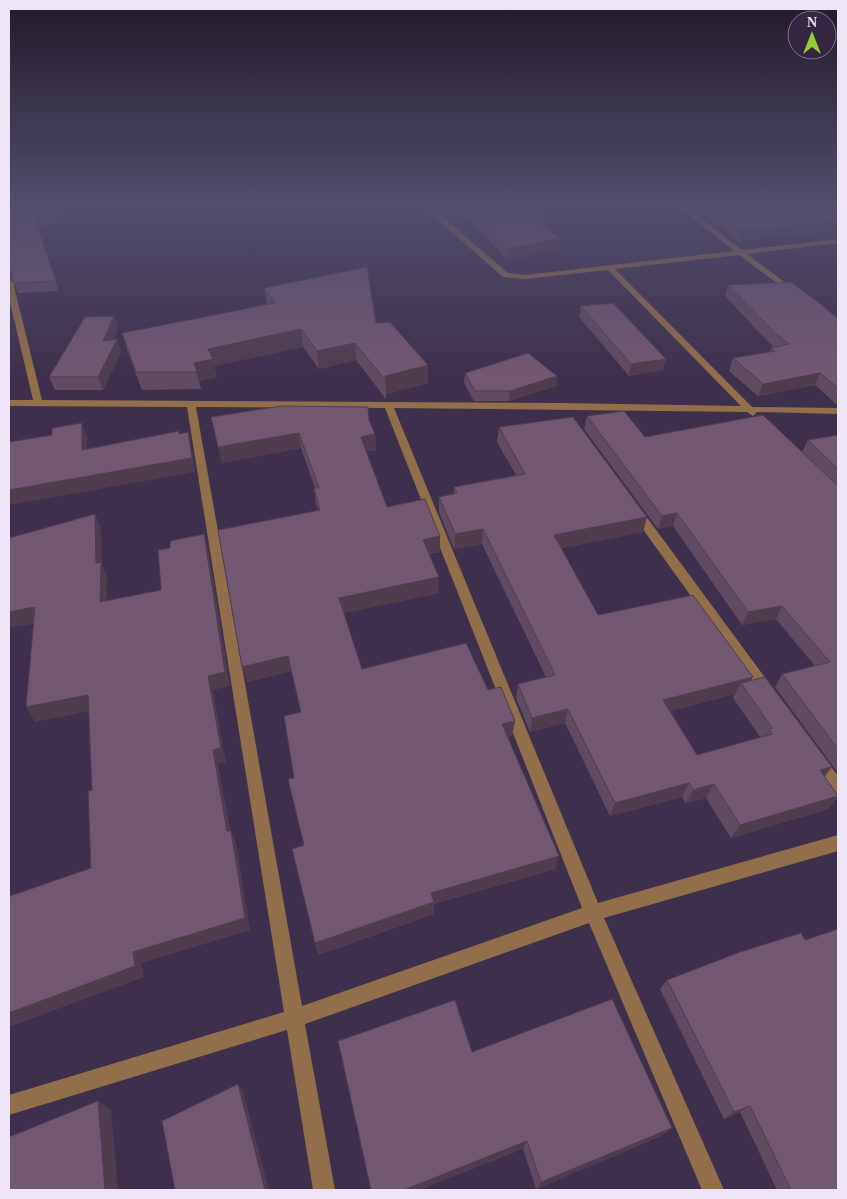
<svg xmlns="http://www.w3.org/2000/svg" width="847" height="1199" viewBox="0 0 847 1199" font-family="Georgia,serif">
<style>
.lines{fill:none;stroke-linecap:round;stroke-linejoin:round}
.minor{fill:#916f4b;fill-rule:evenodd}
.wall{fill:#614b60;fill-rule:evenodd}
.shaded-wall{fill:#4f3d4e}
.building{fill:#715770;stroke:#4f3d4e}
</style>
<rect width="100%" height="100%" fill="#3e304c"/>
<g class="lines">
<g class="minor">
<path d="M422,206H429L434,210L497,206L438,213L508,273L525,275L734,251L678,206H685L742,250L838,239V243L747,254L795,290L796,292L792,294L739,255L615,269L752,407L838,408V414L757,412L753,416L747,412L394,408L598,903L838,835V851L604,918L724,1190H702L589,923L305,1024L335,1190H313L287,1030L9,1115V1095L284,1012L187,407L9,406V400H33L9,298V280L13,282L42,400L560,403L741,406L608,270L525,279L503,277ZM196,407L385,408L582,908L302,1006Z"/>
<polygon points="636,507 640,508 772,687 774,691 772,695 767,697 762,695 632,514 630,511 632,508"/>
<polygon points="817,753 822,755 838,776 838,795 833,793 812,765 810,760 812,755"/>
</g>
</g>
<g class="wall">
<polygon points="9,206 66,222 38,227 59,291 18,293 13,281 9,278"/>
<polygon points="458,206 534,206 549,221 548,230 560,238 558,249 507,260 463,212 463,206"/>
<polygon points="691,206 838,206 738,241"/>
<polygon points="728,285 838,319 838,406 815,385 758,396 729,371 733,358 770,352 771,348 773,347 725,296"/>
<polygon points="264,288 376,323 428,365 428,383 386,394 386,399 356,360 319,369 303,347 214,366 217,377 199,381 201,389 142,390 127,350 122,333 267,304"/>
<polygon points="581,306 666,359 663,370 629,376 579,317"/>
<polygon points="114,316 118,329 114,339 117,339 121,352 103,390 55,390 49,377"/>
<polygon points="465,373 557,376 556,386 509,401 474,401 464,383"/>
<polygon points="587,416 645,437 802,452 808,440 838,435 838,773 775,687 782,674 815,666 776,619 742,625 673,526 658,529 584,429"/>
<polygon points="211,417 369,420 375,434 376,450 366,451 387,507 440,536 440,552 429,554 439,593 344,613 362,669 488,690 515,721 512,736 508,737 559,856 555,869 434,904 434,914 318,955 315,943 304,845 294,778 301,712 291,671 247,682 318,510 316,504 314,488 315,488 301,448 222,463"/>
<path d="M499,427L647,517L643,532L561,548L598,615L751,681L838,795V797L828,809L731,838L706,798L686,803L682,797L610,816L565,723L530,732L516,698L518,684L546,677L482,544L454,549L439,512V497L454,493V487L516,475L497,442ZM735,694L733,698L761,738L697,755L670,711Z"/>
<polygon points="805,940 838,1190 777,1190 740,1112 724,1119 660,989 667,980"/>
<polygon points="472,1052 661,1136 536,1189 523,1149"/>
</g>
<g class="shaded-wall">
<polygon points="63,213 66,222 38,227 59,291 34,217"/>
<polygon points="549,221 548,232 537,222"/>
<polygon points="838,221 838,231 738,241 741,231"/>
<polygon points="560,238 558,249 507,260 508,249"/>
<polygon points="114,316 118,329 108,354 103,341"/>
<polygon points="301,329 303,347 214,366 217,377 199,381 194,363 208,349"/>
<polygon points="117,339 121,352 103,390 98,377"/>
<polygon points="355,343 356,360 319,369 317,351"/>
<polygon points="666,359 663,370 629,376 631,364"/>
<polygon points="428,365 428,383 386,394 385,376"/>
<polygon points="820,373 815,385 758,396 763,384"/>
<polygon points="557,376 556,386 509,401 510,391"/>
<polygon points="82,423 87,437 87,464 82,450"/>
<polygon points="188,432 191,446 195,472 9,505 9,490"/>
<polygon points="299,433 301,448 222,463 218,447"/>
<polygon points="375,434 376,450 362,452 361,437"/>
<polygon points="677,513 673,526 658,529 662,516"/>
<polygon points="95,514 101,529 102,564 107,577 106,617 100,602 96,563"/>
<polygon points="647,517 643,532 551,550 554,535"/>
<polygon points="483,529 482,544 454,549 455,534"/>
<polygon points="204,534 208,549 230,686 213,690 226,762 218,764 233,844 227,831 213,750 208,676"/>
<polygon points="440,536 440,552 423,555 423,540"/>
<polygon points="439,577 439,593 341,614 339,598"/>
<polygon points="782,606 776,619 742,625 748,612"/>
<polygon points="35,607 43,622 9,628 9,612"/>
<polygon points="288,656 291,671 247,682 242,667"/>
<polygon points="753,677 746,691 741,683 735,694 657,714 663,700"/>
<polygon points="88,695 95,710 35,722 26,707"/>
<polygon points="568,709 565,723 530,732 532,718"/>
<polygon points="515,721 512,736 500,739 502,724"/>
<polygon points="832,767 822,780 820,770"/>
<polygon points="689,783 682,797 610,816 615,803"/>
<polygon points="714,784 706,798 686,803 693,790"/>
<polygon points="838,796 828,809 731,838 740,825"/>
<polygon points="231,831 236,843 250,930 142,963 144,977 9,1027 9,1013 133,952"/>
<polygon points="559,856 555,869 434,904 434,914 318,955 315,943 431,893"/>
<polygon points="238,1084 243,1091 269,1190 265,1190"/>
<polygon points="98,1101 111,1110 118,1190 105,1190"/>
<polygon points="750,1106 740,1112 724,1119 734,1112"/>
<polygon points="672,1128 661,1136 536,1189 541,1182"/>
<polygon points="527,1141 523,1149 420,1190 404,1190"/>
</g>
<g class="building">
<polygon points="9,206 61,206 63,213 34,217 56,281 14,283 11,271 9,270"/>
<polygon points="468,206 534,206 549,221 537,222 560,238 508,249"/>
<polygon points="707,206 838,206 838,221 741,231"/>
<polygon points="367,267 376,323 390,322 428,365 385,376 386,381 355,343 317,351 301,329 208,349 213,359 194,363 197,372 136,372 122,333 275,303 264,288"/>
<polygon points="791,282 822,305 838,319 838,388 820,373 763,384 733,358 775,351 771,348 789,344 774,332 728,285"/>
<polygon points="613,303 666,359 631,364 581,306"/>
<polygon points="114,316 103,341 117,339 98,377 49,377 85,317"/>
<polygon points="528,353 557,376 510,391 475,391 465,373"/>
<polygon points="281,406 368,407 369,420 375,434 361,437 387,507 425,499 440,536 423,540 439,577 339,598 362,669 466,643 488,690 501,687 515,721 502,724 559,856 431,893 434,902 315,943 292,849 304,845 288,779 294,778 284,716 301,712 288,656 242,667 218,530 320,510 314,488 319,488 299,433 218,447 211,417"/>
<polygon points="624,411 645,437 763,415 838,486 838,749 782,674 830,662 782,606 748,612 677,513 662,516 587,416"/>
<polygon points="573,417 647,517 554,535 598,615 693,595 753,677 663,700 697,755 772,734 769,729 772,728 741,683 765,677 832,767 820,770 838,796 740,825 714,784 693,790 689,783 615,803 568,709 532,718 518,684 555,675 483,529 455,534 439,497 457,493 454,487 525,474 499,427"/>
<polygon points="82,423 82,450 179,431 179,434 188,432 192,458 9,490 9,442 52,435 52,428"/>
<polygon points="838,435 838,469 808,440"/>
<polygon points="95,514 96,563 101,562 100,602 161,590 158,550 170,548 170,541 204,534 225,672 208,676 221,748 213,750 227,831 231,831 245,918 133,952 135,966 9,1013 9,905 10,896 91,868 88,791 92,790 88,695 26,707 35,607 9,612 9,538"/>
<polygon points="838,929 838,1190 791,1190 750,1106 734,1112 667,980 740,952 801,933 805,940"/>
<polygon points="612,999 672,1128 541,1182 527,1141 404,1190 371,1190 338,1041 455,1000 472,1052"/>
<polygon points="238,1084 265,1190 175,1190 162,1121"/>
<polygon points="98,1101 105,1190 9,1190 9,1137"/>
</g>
<linearGradient id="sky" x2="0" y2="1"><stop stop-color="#221a2a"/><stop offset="0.55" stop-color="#524e6c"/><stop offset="1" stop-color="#524e6c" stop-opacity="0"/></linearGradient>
<rect width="847" height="374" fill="url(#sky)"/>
<rect width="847" height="1199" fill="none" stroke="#ede5f6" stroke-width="20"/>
<g transform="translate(812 35)"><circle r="24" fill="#342641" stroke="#7e7289"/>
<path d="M0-4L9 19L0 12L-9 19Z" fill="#97cc39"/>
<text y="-8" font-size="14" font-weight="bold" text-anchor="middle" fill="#ede5f6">N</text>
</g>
</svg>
